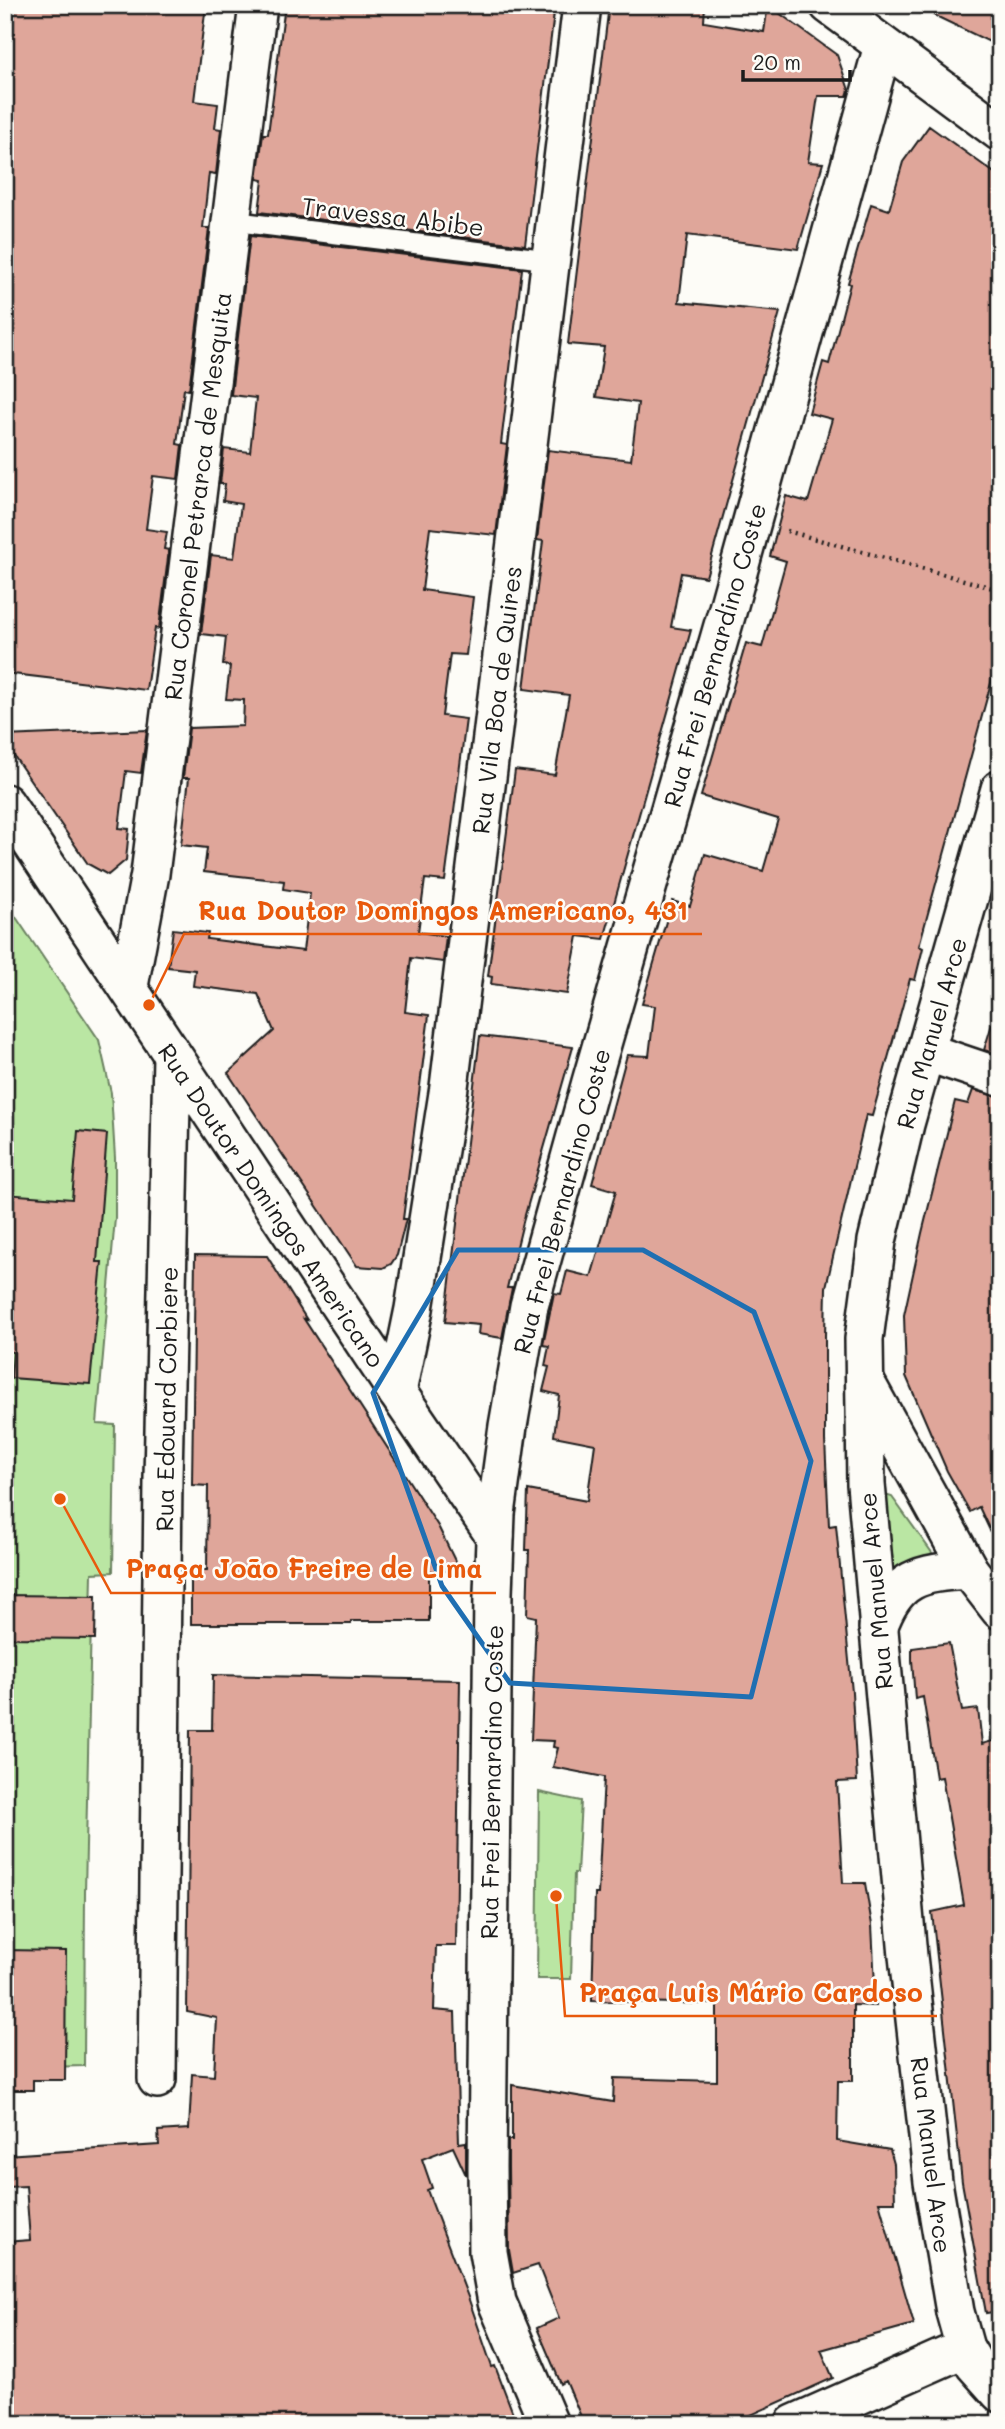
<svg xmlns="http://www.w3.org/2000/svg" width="1005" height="2429" viewBox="0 0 1005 2429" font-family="Mali,sans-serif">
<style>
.green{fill:#bae6a3;stroke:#6b8160;stroke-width:2}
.building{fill:#dfa69a;stroke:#1c1c1c;stroke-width:2}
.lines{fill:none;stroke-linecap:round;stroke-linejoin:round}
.service-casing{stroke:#1c1c1c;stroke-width:24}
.minor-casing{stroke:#1c1c1c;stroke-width:42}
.path{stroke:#1c1c1c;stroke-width:4.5;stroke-dasharray:2 5;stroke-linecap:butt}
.service{stroke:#fdfcf7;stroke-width:19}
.minor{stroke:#fdfcf7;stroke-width:37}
.marked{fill:none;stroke:#1f6fb2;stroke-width:5;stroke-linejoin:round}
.labels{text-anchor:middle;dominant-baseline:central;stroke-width:5;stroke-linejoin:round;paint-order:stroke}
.street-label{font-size:24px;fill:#1c1c1c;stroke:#fdfcf7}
.leader{fill:none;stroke:#e8590c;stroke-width:2.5}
.callout-dot{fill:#e8590c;stroke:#fdfcf7;stroke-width:2.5}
.callout-label{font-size:26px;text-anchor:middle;font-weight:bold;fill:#e8590c;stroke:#fdfcf7;stroke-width:5;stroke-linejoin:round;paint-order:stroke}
</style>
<rect width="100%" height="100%" fill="#fdfcf7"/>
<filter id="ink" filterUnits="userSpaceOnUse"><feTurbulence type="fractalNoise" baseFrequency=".0143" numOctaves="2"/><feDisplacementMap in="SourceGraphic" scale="14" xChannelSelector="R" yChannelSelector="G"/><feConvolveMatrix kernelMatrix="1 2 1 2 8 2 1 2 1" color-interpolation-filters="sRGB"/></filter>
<g filter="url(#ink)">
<g class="green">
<polygon points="5,901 99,1040 111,1093 115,1158 115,1218 97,1424 115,1425 113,1572 92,1573 85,1892 84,2066 5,2068"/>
<polygon points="875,1492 892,1497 943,1568 882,1593"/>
<polygon points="539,1792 581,1801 577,1873 574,1873 571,1979 537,1979"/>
</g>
<g class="building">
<polygon points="5,5 206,5 194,101 218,104 215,128 221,129 216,174 209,173 203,228 209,228 189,390 184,389 177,444 182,445 178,479 153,476 146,529 167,532 164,549 169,550 159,629 155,628 146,690 5,673"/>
<polygon points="285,5 555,5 525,245 259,212 263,180 257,179 263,134 268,134"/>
<polygon points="609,5 705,5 704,22 764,32 768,5 837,55 849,90 847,96 818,96 808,162 823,163 798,249 687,235 679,302 780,312 706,577 681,573 671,627 691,630 604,939 578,936 567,994 491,984 492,977 488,976 515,770 555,775 569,695 524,689 543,541 537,540 548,450 631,460 638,403 596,397 604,347 568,344"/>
<polygon points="913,5 1000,5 1000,47"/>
<polygon points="929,126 1000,177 1000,650 919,946 923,948 915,980 910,979 872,1116 866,1115 826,1287 825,1336 825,1440 829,1526 836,1525 852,1692 857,1781 837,1782 843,1883 865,1883 872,1925 876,2006 853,2005 853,2081 838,2081 837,2141 890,2150 894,2164 895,2202 879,2202 914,2324 821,2350 833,2378 731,2424 584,2424 566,2381 561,2384 537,2328 559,2318 538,2265 513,2273 509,2250 508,2167 508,2140 512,2140 512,2085 613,2102 614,2078 717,2081 717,2004 592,2001 595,1894 598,1894 604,1777 553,1767 558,1748 553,1747 554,1741 531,1740 536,1617 527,1615 529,1550 526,1550 528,1490 587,1501 595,1444 554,1436 559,1395 543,1391 549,1367 545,1366 549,1346 543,1345 554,1293 561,1294 567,1271 591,1277 616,1191 592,1184 627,1055 649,1056 655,1006 642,1004 672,901 690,906 705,854 763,871 778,819 701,796 746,643 762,647 786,561 770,556 786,496 808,502 832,419 809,413 823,362 829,364 850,284 848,283 871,204 889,210 903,162"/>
<polygon points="250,236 522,269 501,444 507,445 496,535 430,528 422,590 473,597 466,655 450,654 442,716 466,719 445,881 425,879 418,932 446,936 443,962 411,958 405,1012 429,1015 403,1219 406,1219 397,1255 391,1264 383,1268 357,1266 228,1073 274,1031 258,994 193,986 195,970 168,967 173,929 208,933 207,939 303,951 310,893 283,889 284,881 204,872 207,848 181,845 189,778 183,778 189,728 243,726 244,700 226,699 230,666 223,665 226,637 201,634 211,555 234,558 241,504 223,501 225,484 220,484 224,449 250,452 256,398 231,395"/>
<polygon points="147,730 141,773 126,771 119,828 129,829 126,860 108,875 88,864 5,743 5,736"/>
<polygon points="992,1024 1000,1025 1000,1055 984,1050"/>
<polygon points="480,1036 573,1047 523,1222 507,1288 512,1288 502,1338 478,1334 479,1325 445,1322"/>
<polygon points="973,1090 1000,1097 1000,1552 979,1507 970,1512 947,1471 906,1376 904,1315 922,1233 955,1101 968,1104"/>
<polygon points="78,1131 107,1134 97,1262 102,1262 90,1384 11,1378 13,1352 5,1351 5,1194 72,1199"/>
<polygon points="195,1255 267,1256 307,1320 304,1319 438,1526 460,1571 429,1571 429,1621 351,1621 351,1624 191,1624 191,1570 207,1570 208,1486 192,1485"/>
<polygon points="5,1595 96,1596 95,1639 5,1638"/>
<polygon points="949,1643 962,1711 978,1709 982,1744 1000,1739 1000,2311 986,2313 962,2182 932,1912 964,1905 942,1777 936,1778 923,1697 915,1699 912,1660 912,1648"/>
<polygon points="213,1675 460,1680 456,1946 436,1946 434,2010 455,2012 459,2143 466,2142 466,2175 453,2147 422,2159 432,2188 427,2190 468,2297 492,2367 495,2366 517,2424 5,2424 5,2242 30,2240 26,2186 7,2187 5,2155 159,2145 158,2131 189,2129 192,2074 214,2076 217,2018 187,2012 190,1730 212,1730"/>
<polygon points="5,1950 66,1951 65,2080 33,2080 33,2090 5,2090"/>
</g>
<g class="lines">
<g class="service-casing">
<polyline id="service" points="231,221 549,260"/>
</g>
<g class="minor-casing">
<g id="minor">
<polyline points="829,5 1000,132"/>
<polyline points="1000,789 905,1124 877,1241 864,1339 866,1484 908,1956 933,2182 955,2312 965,2348 975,2365 1000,2393"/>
<polyline points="5,803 397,1392 495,1536"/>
<polyline points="129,986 150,874 258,5"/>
<polyline points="926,1052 1000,1077"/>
<polyline points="867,1385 969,1570 1000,1610"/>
<polyline points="397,1392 414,1309 449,1087 582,5"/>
<path d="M878,1628C896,1577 919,1573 969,1570"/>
<polyline points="157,2079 163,1478 172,1055"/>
<polyline points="549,2424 497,2302 488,2252 487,2167 493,1593 496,1514 508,1426 529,1306 591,1082 727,612 883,46"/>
<polyline points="794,2424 965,2348"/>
</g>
</g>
<polyline class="path" points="787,531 1000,590"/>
<use href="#service" class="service"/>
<use href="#minor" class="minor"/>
</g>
</g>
<path class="marked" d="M458,1250H643L754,1312L811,1461L751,1697L510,1683L442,1586L373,1393Z"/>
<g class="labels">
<g class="street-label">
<text transform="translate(393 216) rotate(7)">Travessa Abibe</text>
<text transform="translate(197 496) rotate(-83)">Rua Coronel Petrarca de Mesquita</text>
<text transform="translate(714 655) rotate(-74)">Rua Frei Bernardino Coste</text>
<text transform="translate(496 700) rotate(-83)">Rua Vila Boa de Quires</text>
<text transform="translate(931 1033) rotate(-74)">Rua Manuel Arce</text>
<text transform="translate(561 1201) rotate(-75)">Rua Frei Bernardino Coste</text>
<text transform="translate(272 1205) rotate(56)">Rua Doutor Domingos Americano</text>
<text transform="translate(166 1399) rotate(-89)">Rua Edouard Corbiere</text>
<text transform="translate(875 1591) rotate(-95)">Rua Manuel Arce</text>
<text transform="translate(491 1782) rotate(-89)">Rua Frei Bernardino Coste</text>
<text transform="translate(932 2155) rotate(83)">Rua Manuel Arce</text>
</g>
</g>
<path class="leader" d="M149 1005L184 934H702M60 1499L111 1593H496M556 1896L565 2016H937"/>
<g class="callout-dot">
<circle cx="149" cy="1005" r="7"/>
<circle cx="60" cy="1499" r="7"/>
<circle cx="556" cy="1896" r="7"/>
</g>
<g class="callout-label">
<text x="443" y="920">Rua Doutor Domingos Americano, 431</text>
<text x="304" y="1578">Praça João Freire de Lima</text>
<text x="751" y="2002">Praça Luis Mário Cardoso</text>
</g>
<rect width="1005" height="2429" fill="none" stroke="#fdfcf7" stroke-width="28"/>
<rect x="14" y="14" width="977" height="2401" fill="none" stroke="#1c1c1c" stroke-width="2.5" filter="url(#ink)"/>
<path d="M743 70v10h107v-10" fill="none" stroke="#1c1c1c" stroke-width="3.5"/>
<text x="753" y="70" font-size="21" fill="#1c1c1c" stroke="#fdfcf7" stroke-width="5" paint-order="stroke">20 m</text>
</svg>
